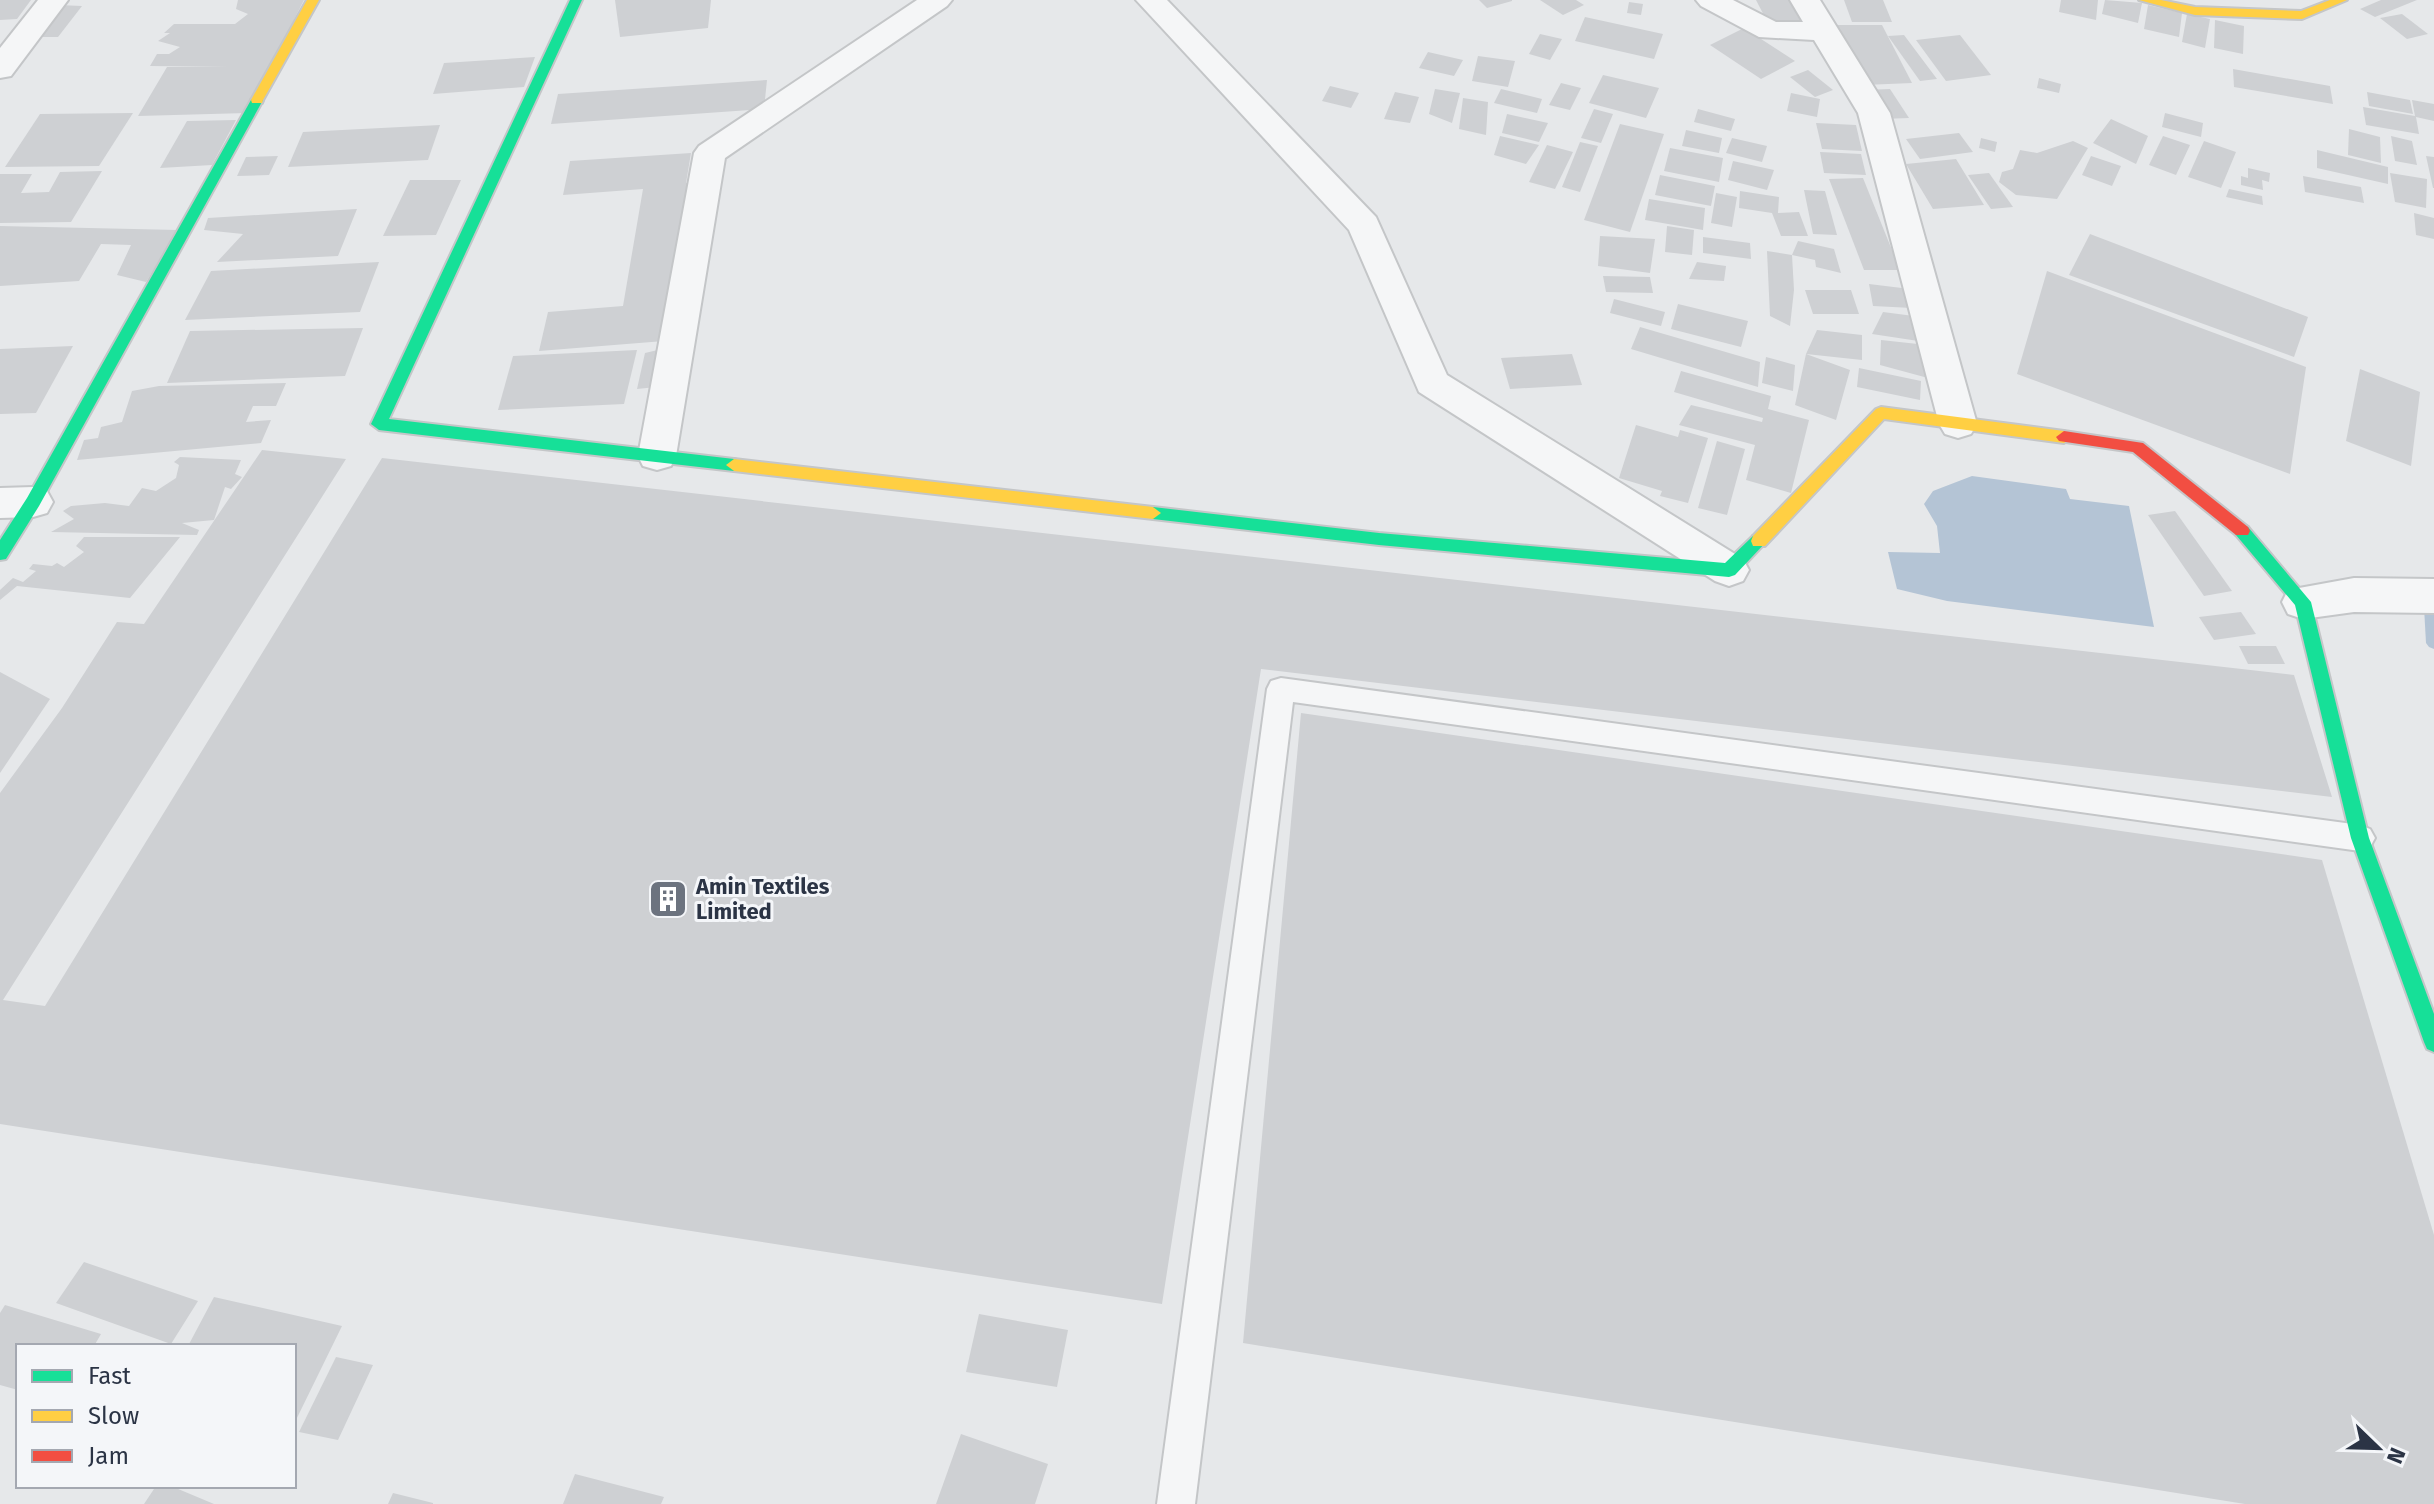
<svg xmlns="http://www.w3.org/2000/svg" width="2434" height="1504" viewBox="0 0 2434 1504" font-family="'Fira Sans',sans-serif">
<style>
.water{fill:#b4c4d5}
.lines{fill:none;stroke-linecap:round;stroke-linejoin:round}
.stream{fill:#b4c4d5;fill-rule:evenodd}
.building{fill:#ced0d3}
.lane-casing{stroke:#c4c6c8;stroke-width:4}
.street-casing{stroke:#c4c6c8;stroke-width:4}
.fast-casing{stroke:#c4c6c8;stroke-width:4}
.slow-casing{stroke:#c4c6c8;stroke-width:4}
.jam-casing{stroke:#c4c6c8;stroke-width:4}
.lane{fill:#f5f6f7;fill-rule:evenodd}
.street{fill:#f5f6f7;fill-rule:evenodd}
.fast{fill:#16e098;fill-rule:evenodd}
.slow{fill:#ffcf43;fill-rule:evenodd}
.jam{fill:#f24e42;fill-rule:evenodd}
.labels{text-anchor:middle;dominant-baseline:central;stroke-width:6;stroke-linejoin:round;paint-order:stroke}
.poi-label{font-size:22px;font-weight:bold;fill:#2b3445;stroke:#f4f6f9;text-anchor:start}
</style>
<rect width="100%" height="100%" fill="#e6e8ea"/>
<polygon class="water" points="1972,476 2066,489 2070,499 2129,506 2154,627 1947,601 1897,589 1888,552 1940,553 1937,526 1924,504 1933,491"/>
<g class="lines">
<polygon class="stream" points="2434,578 2434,649 2429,647 2426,643 2424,607 2427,584"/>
</g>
<g class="building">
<polygon points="0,0 31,0 17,19 0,20"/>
<polygon points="238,0 304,0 247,113 138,116 167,67 228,67 150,66 157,54 169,54 180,47 158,41 170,33 164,33 174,24 235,24 248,14 236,9"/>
<polygon points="615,0 711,0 708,28 620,37"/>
<polygon points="1479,0 1512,0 1512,1 1487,8"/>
<polygon points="1540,0 1576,0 1584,5 1563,15"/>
<polygon points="1756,0 1792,0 1805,25 1770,27"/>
<polygon points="1844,0 1883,0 1892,22 1852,22"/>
<polygon points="2061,0 2098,0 2096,20 2059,12"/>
<polygon points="2105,0 2142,3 2138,23 2102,14"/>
<polygon points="2381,0 2417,0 2375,17 2360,9"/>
<polygon points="1629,2 1643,4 1641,15 1627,13"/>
<polygon points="58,5 82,6 58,37 33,37"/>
<polygon points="2148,5 2182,13 2179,37 2144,29"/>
<polygon points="2187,14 2210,19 2205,48 2182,42"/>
<polygon points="2402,14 2428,34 2407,39 2380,18"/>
<polygon points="1585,17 1663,34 1654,59 1575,41"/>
<polygon points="2215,20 2244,26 2243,54 2214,48"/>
<polygon points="1824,25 1882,25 1912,83 1864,85"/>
<polygon points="1744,28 1795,61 1761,79 1710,45"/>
<polygon points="1540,34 1562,39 1550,60 1529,54"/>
<polygon points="1904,35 1937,79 1920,81 1888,36"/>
<polygon points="1960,35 1991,75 1946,81 1916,40"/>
<polygon points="1428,52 1463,60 1454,76 1419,68"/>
<polygon points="1478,56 1515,61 1508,87 1472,81"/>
<polygon points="535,57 524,87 433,94 444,63"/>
<polygon points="2233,69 2330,86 2333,104 2234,87"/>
<polygon points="1808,70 1833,90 1815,97 1790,77"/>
<polygon points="1603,75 1659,88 1646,118 1589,103"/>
<polygon points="2039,78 2061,84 2059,93 2037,88"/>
<polygon points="767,80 764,109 551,124 558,94"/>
<polygon points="1561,83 1581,88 1570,110 1549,105"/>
<polygon points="1330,86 1359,93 1351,108 1322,101"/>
<polygon points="1435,89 1460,93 1452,123 1429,114"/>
<polygon points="1501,89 1542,99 1537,113 1494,103"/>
<polygon points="1890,89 1909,118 1882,119 1863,90"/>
<polygon points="1395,92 1419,97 1410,123 1384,119"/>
<polygon points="2367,92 2410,100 2413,114 2369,106"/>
<polygon points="1791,93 1820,99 1817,117 1787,111"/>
<polygon points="1463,98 1488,102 1486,135 1459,129"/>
<polygon points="2412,100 2434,104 2434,121 2416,117 2419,134 2366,125 2363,107 2415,116"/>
<polygon points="1594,109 1613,114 1601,143 1581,138"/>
<polygon points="1698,109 1735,119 1731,131 1694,122"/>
<polygon points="133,113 99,166 5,167 40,114"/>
<polygon points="2165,113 2203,123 2201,137 2162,127"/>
<polygon points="1507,114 1548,123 1539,142 1502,133"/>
<polygon points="2111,119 2148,136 2136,164 2093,143"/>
<polygon points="236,120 212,165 160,168 187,121"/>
<polygon points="1816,123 1856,125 1862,151 1822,149"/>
<polygon points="1620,124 1664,134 1630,232 1584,220"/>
<polygon points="440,125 428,160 288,167 303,132"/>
<polygon points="2349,129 2380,137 2381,163 2348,155"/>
<polygon points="1686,130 1722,138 1719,153 1682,146"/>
<polygon points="1959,133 1973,152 1920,159 1906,139"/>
<polygon points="1500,136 1539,145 1526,164 1494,155"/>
<polygon points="2163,136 2190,145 2176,175 2149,165"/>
<polygon points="2391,136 2412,141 2417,165 2395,161"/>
<polygon points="1732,138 1767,146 1762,162 1726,153"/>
<polygon points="1981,138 1997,142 1995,152 1979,148"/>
<polygon points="2073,141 2088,148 2057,199 2016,195 1999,182 2002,172 2013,169 2020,150 2037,153"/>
<polygon points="2204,141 2236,152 2221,188 2188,177"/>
<polygon points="1580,142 1598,146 1580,192 1562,187"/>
<polygon points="1547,145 1573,152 1555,189 1529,182"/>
<polygon points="1670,148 1723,158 1719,182 1664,171"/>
<polygon points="2317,150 2388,167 2388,184 2317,168"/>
<polygon points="1820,152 1861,154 1866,175 1824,173"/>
<polygon points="691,153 686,183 699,182 664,341 539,351 548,312 623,306 643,189 563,195 570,161"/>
<polygon points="278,156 269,175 237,176 246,157"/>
<polygon points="2091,156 2121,166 2112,186 2082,175"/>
<polygon points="2426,156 2434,157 2434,188 2433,188"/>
<polygon points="1956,159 1984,205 1933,209 1906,164"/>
<polygon points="1733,161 1774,170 1767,190 1728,180"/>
<polygon points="2248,168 2270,173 2269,182 2262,180 2263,190 2241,185 2241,176 2248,178"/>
<polygon points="102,171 71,222 0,223 0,174 32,174 21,193 49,192 60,172"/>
<polygon points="1989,173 2013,207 1991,209 1968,175"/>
<polygon points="2390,173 2427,179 2426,208 2395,202"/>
<polygon points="1660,175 1715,186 1711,206 1655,195"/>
<polygon points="2303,176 2361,187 2364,203 2305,192"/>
<polygon points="1863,178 1900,270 1864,270 1829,179"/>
<polygon points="410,180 461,180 436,235 383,236"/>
<polygon points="2229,189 2262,196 2263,205 2226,197"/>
<polygon points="1804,190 1825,191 1837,235 1813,234"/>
<polygon points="1740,191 1779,197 1778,213 1799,212 1808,236 1781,236 1772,213 1739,208"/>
<polygon points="1716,193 1737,197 1732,227 1711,223"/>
<polygon points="1649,199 1705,208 1703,230 1645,220"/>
<polygon points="357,209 338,256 217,262 243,234 204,230 208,218"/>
<polygon points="2414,213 2434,218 2434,239 2416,235"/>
<polygon points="0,226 178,230 146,282 117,275 131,245 101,244 79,281 0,286"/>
<polygon points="1667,226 1694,230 1692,255 1665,252"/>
<polygon points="2090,234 2308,317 2294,357 2069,275"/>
<polygon points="1600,236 1655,239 1650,273 1598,266"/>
<polygon points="1703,237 1750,243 1751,259 1703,253"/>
<polygon points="1798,241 1834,249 1841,273 1816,267 1815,260 1792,255"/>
<polygon points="1767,251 1792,255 1794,290 1790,326 1770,316"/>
<polygon points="379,262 360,312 185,320 211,271"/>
<polygon points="1697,262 1726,266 1724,281 1689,279"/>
<polygon points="2047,271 2306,367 2290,474 2017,374"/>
<polygon points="1603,276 1650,277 1653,293 1606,292"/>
<polygon points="1869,284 1910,289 1912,308 1873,306"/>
<polygon points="1805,290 1851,290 1859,314 1813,314"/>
<polygon points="1614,299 1665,312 1661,326 1610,313"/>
<polygon points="1678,304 1748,321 1741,347 1671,329"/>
<polygon points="1883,312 1929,318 1925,342 1872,334"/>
<polygon points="1640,327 1760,362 1758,387 1631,349"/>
<polygon points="363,328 345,376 167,383 190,331"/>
<polygon points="1817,330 1862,335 1862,360 1806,354 1850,370 1836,420 1795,405 1806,354"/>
<polygon points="1881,340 1927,345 1928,378 1880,365"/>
<polygon points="73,346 36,413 0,414 0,349"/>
<polygon points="662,349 656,387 637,389 645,353"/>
<polygon points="637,350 624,404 498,410 513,356"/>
<polygon points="1572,354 1582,385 1510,389 1501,358"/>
<polygon points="1766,357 1795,365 1793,391 1762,383"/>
<polygon points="1859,368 1921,381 1920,400 1857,387"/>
<polygon points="2360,369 2420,392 2411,466 2346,441"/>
<polygon points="1681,371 1771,396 1768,409 1809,420 1791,493 1746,480 1755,445 1679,425 1691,405 1762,422 1763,418 1674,392"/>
<polygon points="286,383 276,406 253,406 246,422 271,420 261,443 77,460 84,440 98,438 101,427 122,422 132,391 159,386"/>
<polygon points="1636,425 1678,437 1680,430 1708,438 1688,503 1660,496 1662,491 1619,478"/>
<polygon points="1717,441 1745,449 1727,515 1698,508"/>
<polygon points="262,450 346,459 3,1000 45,1006 382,458 2294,675 2332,797 1261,669 1162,1304 0,1124 0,793 62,708 117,622 144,624"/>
<polygon points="180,457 241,460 235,474 242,477 231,489 225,487 214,520 182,523 199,530 197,535 51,532 74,519 63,511 71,506 105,503 129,506 142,488 156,491 176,478 179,465 174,462"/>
<polygon points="2175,511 2232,591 2204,596 2148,515"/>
<polygon points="84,537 180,537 130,598 17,586 0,600 0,590 13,578 23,582 36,571 29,569 33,564 52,566 57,563 64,567 84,552 76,546"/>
<polygon points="2241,612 2256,634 2214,640 2199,617"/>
<polygon points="2239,646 2276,646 2285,664 2248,664"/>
<polygon points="0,672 50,699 0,773"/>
<polygon points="1301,713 2322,860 2434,1235 2434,1504 2245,1504 1243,1343"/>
<polygon points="84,1262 198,1301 171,1344 56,1303"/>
<polygon points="214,1297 342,1326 294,1424 294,1346 188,1346"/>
<polygon points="5,1305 101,1334 94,1346 18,1346 18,1390 0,1385 0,1313"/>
<polygon points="979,1314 1068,1330 1057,1387 966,1372"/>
<polygon points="336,1357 373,1365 338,1440 299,1432"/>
<polygon points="961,1434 1048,1464 1035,1504 936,1504"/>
<polygon points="575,1474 664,1497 661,1504 563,1504"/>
<polygon points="156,1486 171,1486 214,1504 144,1504"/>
<polygon points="393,1493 433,1503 433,1504 388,1504"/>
</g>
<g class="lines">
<g class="lane-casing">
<polygon id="lane" points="1281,678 2360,825 2370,829 2375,838 2370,847 2360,851 1293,702 1195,1504 1157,1504 1267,689 1271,681"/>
</g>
<g class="street-casing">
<g id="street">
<polygon points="38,0 68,0 11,76 0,78 0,48"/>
<polygon points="917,0 952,0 947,6 725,158 676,456 671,466 657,470 643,466 638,456 694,153 699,146"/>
<polygon points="1136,0 1167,0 1376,217 1447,375 1743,559 1749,570 1743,581 1729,586 1715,581 1419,392 1349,230"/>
<polygon points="1696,0 1733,0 1776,22 1803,22 1790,0 1820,0 1890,113 1977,424 1971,434 1958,438 1945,434 1939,424 1858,113 1814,40 1759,37 1701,6"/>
<polygon points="33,487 47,491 53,502 47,513 33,517 0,518 0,488"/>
<polygon points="2354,578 2434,579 2434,613 2354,612 2303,619 2288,614 2282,602 2288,590"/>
</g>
</g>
<g class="fast-casing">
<g id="fast">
<polygon points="570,0 582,0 389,419 734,459 740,461 742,465 740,469 734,471 379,430 371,424"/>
<polygon points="257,96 263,100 39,506 6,559 0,560 0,540 27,498 251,100"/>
<polygon points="1153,507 1379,533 1725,563 1753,536 1759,535 1767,541 1735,575 1729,577 1379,545 1153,519 1145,513"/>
<polygon points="2242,525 2248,527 2311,602 2369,838 2434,1014 2434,1052 2427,1049 2424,1042 2351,838 2295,605 2236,535 2234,531 2236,527"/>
</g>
</g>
<g class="slow-casing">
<g id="slow">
<polygon points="307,0 319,0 263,100 262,103 252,103 251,100"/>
<polygon points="2139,0 2161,0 2195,7 2301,11 2330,0 2347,0 2302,19 2195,15"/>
<polygon points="1881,407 2064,431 2072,437 2064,443 1884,419 1765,546 1753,546 1751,541 1753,536 1876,409"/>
<polygon points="734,459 1153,507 1161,513 1153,519 734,471 726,465"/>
</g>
</g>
<g class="jam-casing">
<polygon id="jam" points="2064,431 2143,443 2248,527 2250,531 2248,535 2236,535 2133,452 2059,441 2056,437"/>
</g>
<use href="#lane" class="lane"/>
<use href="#street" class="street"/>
<use href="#fast" class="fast"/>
<use href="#slow" class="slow"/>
<use href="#jam" class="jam"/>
</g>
<defs>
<g id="building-square" transform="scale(2)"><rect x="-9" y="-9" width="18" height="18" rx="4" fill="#6c737f" stroke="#f4f6f9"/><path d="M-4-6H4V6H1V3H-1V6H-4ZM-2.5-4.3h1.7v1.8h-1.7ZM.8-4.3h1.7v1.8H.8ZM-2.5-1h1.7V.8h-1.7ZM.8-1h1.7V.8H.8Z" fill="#fff"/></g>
</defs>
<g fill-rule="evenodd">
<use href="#building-square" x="668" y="899"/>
</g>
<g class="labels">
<g class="poi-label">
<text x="696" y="886">Amin Textiles<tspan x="696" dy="25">Limited</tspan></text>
</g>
</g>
<rect x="16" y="1344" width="280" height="144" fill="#f4f6f9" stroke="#a4a8b1" stroke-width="2"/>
<rect x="32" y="1370" width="40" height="12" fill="#16e098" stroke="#a4a8b1" stroke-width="2"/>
<text x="88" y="1384" font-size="24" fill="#2b3445">Fast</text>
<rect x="32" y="1410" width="40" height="12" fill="#ffcf43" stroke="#a4a8b1" stroke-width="2"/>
<text x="88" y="1424" font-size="24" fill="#2b3445">Slow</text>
<rect x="32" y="1450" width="40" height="12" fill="#f24e42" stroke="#a4a8b1" stroke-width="2"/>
<text x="88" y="1464" font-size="24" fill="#2b3445">Jam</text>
<g transform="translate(2378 1448) rotate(113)" stroke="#f4f6f9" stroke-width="6" paint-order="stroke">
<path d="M0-6L14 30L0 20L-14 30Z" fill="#2b3445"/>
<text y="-12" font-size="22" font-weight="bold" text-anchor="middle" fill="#2b3445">N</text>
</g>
</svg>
